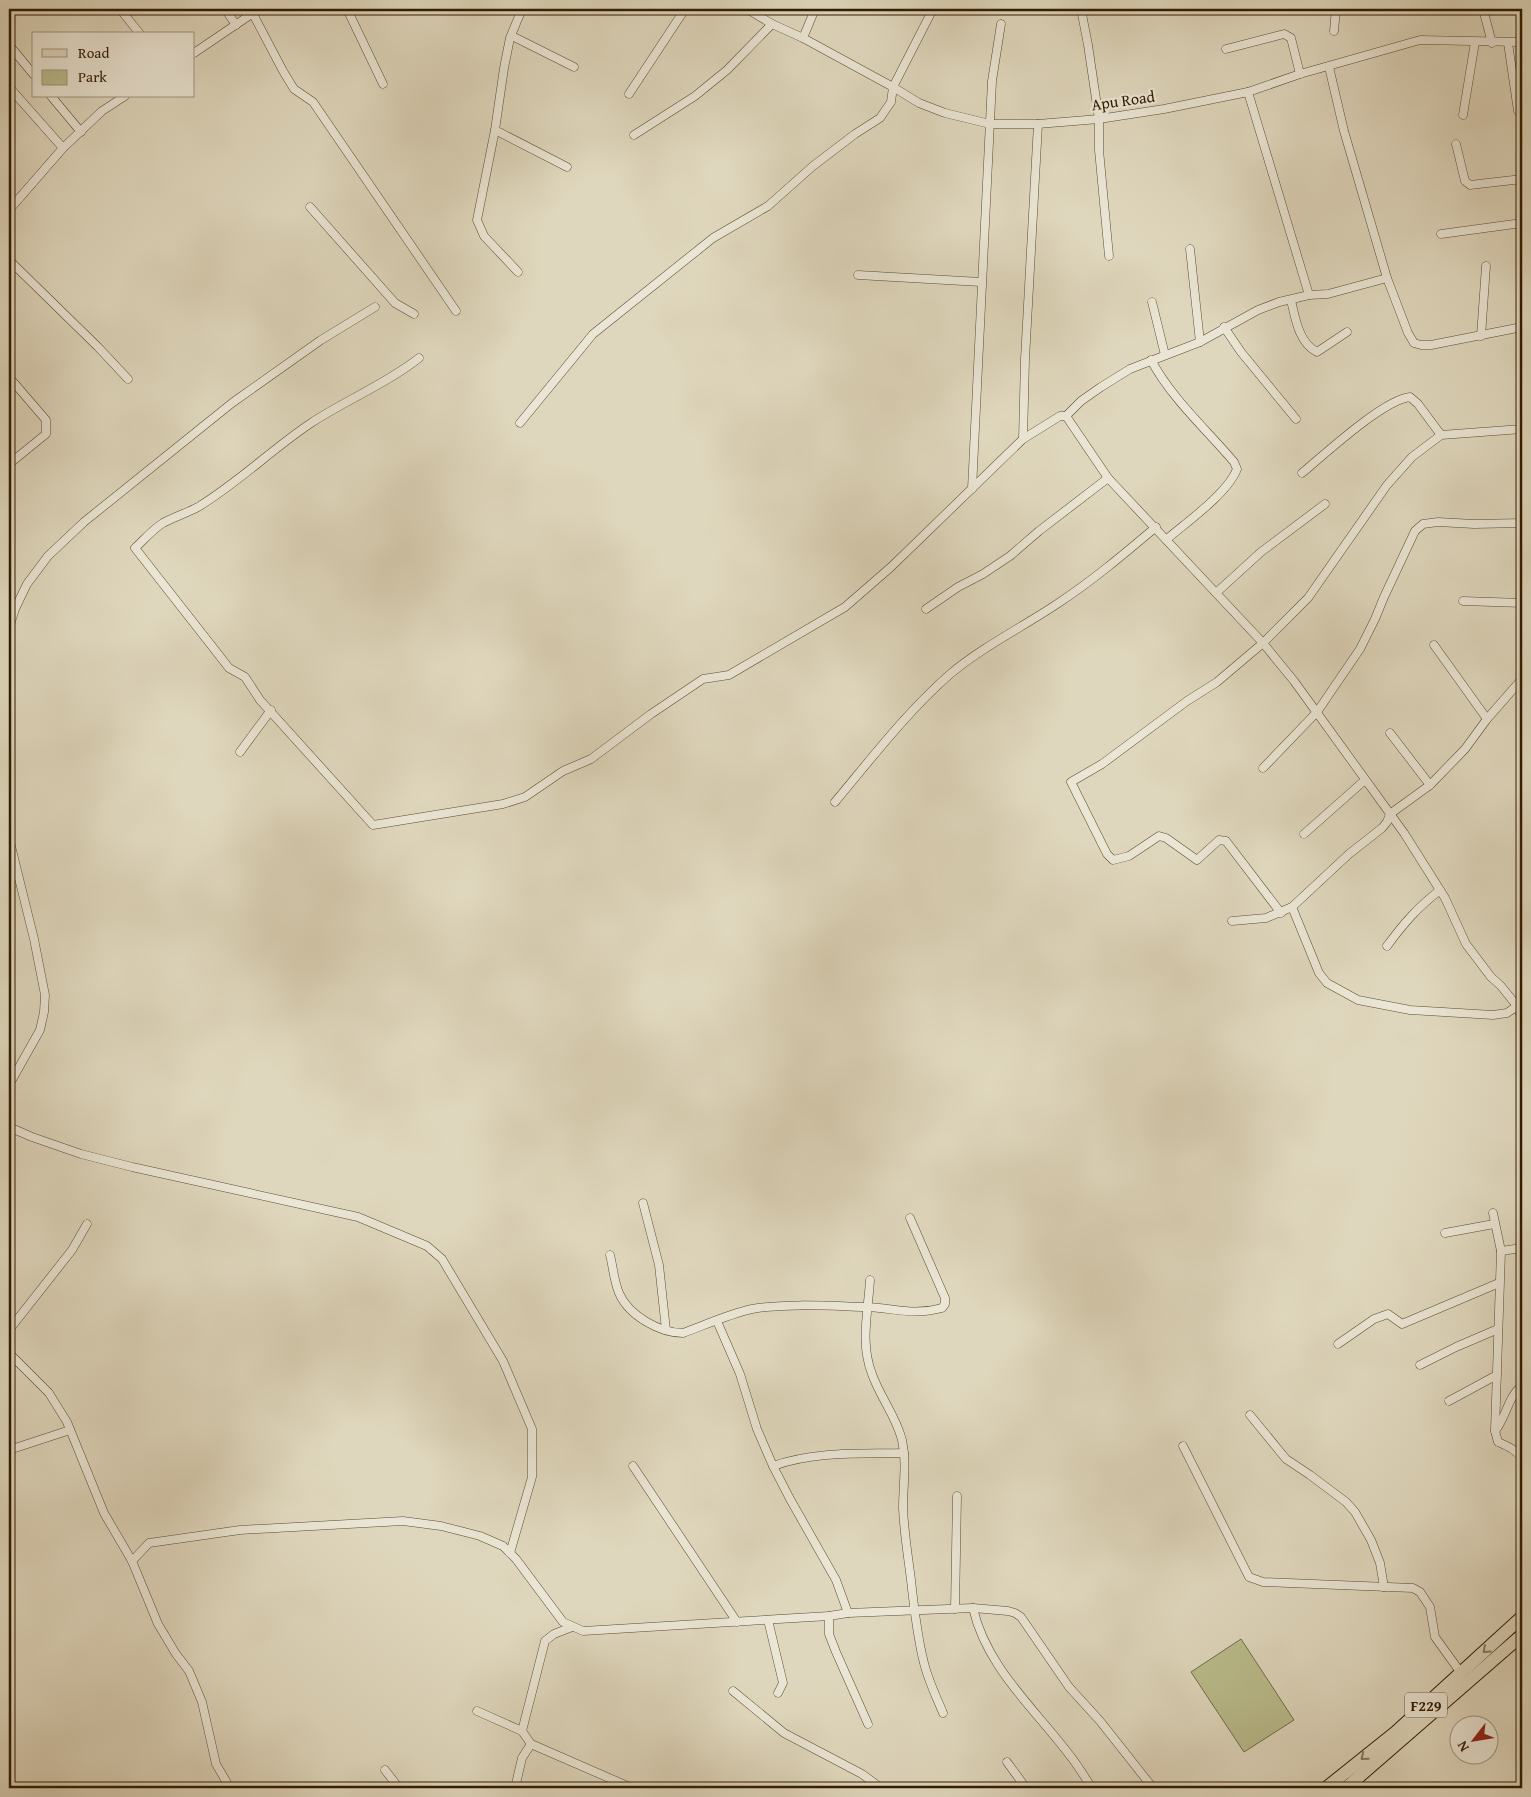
<svg xmlns="http://www.w3.org/2000/svg" width="1531" height="1797" viewBox="0 0 1531 1797" font-family="'Gentium Book Plus',serif">
<style>
.green{fill:#babc8c;stroke:#756c46}
.lines{fill:none;stroke-linecap:round;stroke-linejoin:round}
.street-casing{stroke:#5c4b2f;stroke-width:9}
.primary-casing{stroke:#301c00;stroke-width:14}
.street{stroke:#eae5d4;stroke-width:8}
.primary{stroke:#dfd7bd;stroke-width:12}
.oneway{stroke:#887a5e}
.labels{text-anchor:middle;dominant-baseline:central;stroke-width:4.5;stroke-linejoin:round;paint-order:stroke}
.shield{fill:#eae5d4;stroke:#685840;stroke-width:1}
.shield-label{font-size:15px;font-weight:bold;fill:#301c00}
.street-label{font-size:16px;fill:#301c00;stroke:#eae5d4}
</style>
<rect width="100%" height="100%" fill="#dfd7bd"/>
<filter id="stains"><feTurbulence type="fractalNoise" baseFrequency=".004" numOctaves="4"/><feColorMatrix values="0 0 0 0 .2 0 0 0 0 .09 0 0 0 0 .02 0 0 0 .5 -.17"/></filter>
<radialGradient id="worn" r=".72"><stop offset=".6" stop-color="#630" stop-opacity="0"/><stop offset="1" stop-color="#630" stop-opacity=".3"/></radialGradient>
<polygon class="green" points="1241,1639 1294,1720 1244,1752 1191,1672"/>
<g class="lines">
<g class="street-casing">
<g id="street">
<polyline points="120,9 140,34"/>
<polyline points="225,9 236,25"/>
<polyline points="347,9 383,84"/>
<polyline points="747,9 772,24 803,38 893,87 919,103 945,113 990,124 1038,124 1099,119 1164,109 1248,92 1300,74 1420,40 1522,42"/>
<polyline points="1081,9 1088,45 1099,119 1099,150 1109,256"/>
<polyline points="1483,9 1492,43"/>
<polyline points="253,14 283,71 294,89 313,102 456,311"/>
<polyline points="1334,31 1336,9"/>
<polyline points="512,36 574,67"/>
<polyline points="803,38 815,9"/>
<polyline points="1508,43 1518,111"/>
<polyline points="9,45 34,75"/>
<polyline points="1226,49 1284,34 1291,38 1300,74"/>
<polyline points="194,53 259,9"/>
<polyline points="1329,67 1344,131 1387,278 1408,333 1414,343 1421,345 1431,345 1522,327"/>
<polyline points="9,87 63,148"/>
<polyline points="1248,92 1309,295"/>
<polyline points="629,94 685,9"/>
<polyline points="51,96 81,132"/>
<polyline points="1463,115 1475,42"/>
<polyline points="495,130 567,167"/>
<polyline points="634,135 695,96 727,70 772,24"/>
<polyline points="1456,144 1465,181 1470,185 1522,179"/>
<polyline points="310,207 395,303 414,314"/>
<polyline points="9,210 63,148 102,111 125,96"/>
<polyline points="1441,234 1522,223"/>
<polyline points="1190,249 1200,342"/>
<polyline points="9,260 98,347 128,379"/>
<polyline points="518,272 484,236 477,220 495,130 504,68 510,38 522,9"/>
<polyline points="858,275 981,282"/>
<path d="M1291,300C1295,318 1299,343 1317,352L1347,332"/>
<polyline points="1152,302 1165,355"/>
<polyline points="1224,327 1241,352 1296,419"/>
<polyline points="1481,336 1486,266"/>
<path d="M419,358C386,384 346,400 311,423C272,449 238,483 198,507C187,513 174,517 163,523C153,529 144,540 135,548L229,668L245,677L260,700L373,825L503,804L525,797L563,771L591,759L651,714L703,679L729,675L845,607L891,567L1023,439L1060,416H1066L1108,478L1263,643L1294,681L1404,833L1445,898L1466,944L1491,977L1501,986L1517,1006L1521,1016"/>
<path d="M1151,360C1172,399 1206,429 1234,462L1237,469C1228,493 1187,522 1167,539"/>
<polyline points="9,377 46,420 46,434 9,464"/>
<polyline points="1066,416 1081,401 1101,387 1130,369 1200,342 1258,310 1279,302 1309,295 1328,294 1387,278"/>
<polyline points="520,423 593,334 713,238 768,206 813,166 855,134 880,118 891,102 893,87 933,9"/>
<polyline points="1023,439 1025,359 1038,124"/>
<path d="M1302,473C1325,454 1383,400 1410,397L1418,404L1441,435"/>
<polyline points="972,489 992,81 1001,24"/>
<polyline points="1216,593 1261,552 1325,504"/>
<polyline points="1463,601 1522,603"/>
<polyline points="926,609 958,587 983,574 1010,556 1039,531 1108,478"/>
<polyline points="9,628 15,609 27,584 48,556 84,522 232,403 321,340 375,307"/>
<polyline points="1434,645 1487,719"/>
<polyline points="1390,733 1430,785"/>
<polyline points="240,752 271,710"/>
<polyline points="1263,768 1317,712 1360,649 1375,619 1384,597 1415,531 1423,524 1438,522 1474,524 1522,523"/>
<path d="M835,802C871,759 906,713 949,675C982,647 1021,628 1057,604C1092,581 1124,554 1156,527"/>
<polyline points="1304,834 1365,780"/>
<polyline points="9,838 34,939 45,995 44,1012 40,1030 9,1085"/>
<polyline points="1292,907 1319,973 1327,983 1358,1000 1410,1010 1493,1015 1507,1013 1517,1006"/>
<polyline points="1281,913 1226,841 1219,840 1197,860 1166,838 1159,836 1129,856 1113,860 1107,854 1071,782 1102,764 1187,701 1217,682 1263,643 1308,598 1387,485 1412,457 1441,435 1522,429"/>
<polyline points="1232,921 1266,918 1292,907 1349,854 1382,828 1387,822 1390,814 1430,785 1465,749 1487,719 1522,679"/>
<path d="M1387,946C1404,923 1417,908 1440,890"/>
<polyline points="9,1127 32,1137 81,1154 132,1167 358,1217 427,1246 442,1259 503,1361 532,1429 532,1477 510,1553"/>
<polyline points="643,1203 659,1265 666,1330"/>
<path d="M1493,1213L1501,1251L1495,1431L1498,1442C1507,1446 1517,1450 1522,1459"/>
<polyline points="1445,1233 1494,1224"/>
<polyline points="1501,1251 1522,1248"/>
<path d="M610,1255C613,1267 614,1281 619,1293C629,1316 660,1333 683,1333C705,1325 729,1314 752,1309C786,1303 831,1306 866,1307C895,1308 913,1316 942,1308L945,1304V1298L910,1218"/>
<path d="M870,1280C868,1313 860,1343 872,1374C880,1397 896,1416 902,1440C907,1463 903,1485 903,1508C904,1532 908,1556 911,1580C914,1608 917,1636 924,1663C928,1680 936,1696 943,1713"/>
<polyline points="717,1321 740,1374 757,1429 773,1466 790,1499 836,1580 848,1613"/>
<polyline points="9,1330 72,1250 87,1224"/>
<polyline points="1338,1344 1374,1319 1388,1314 1402,1324 1499,1283"/>
<polyline points="9,1353 49,1393 67,1422 104,1513 132,1561 158,1624 176,1654 189,1671 202,1702 216,1764 230,1788"/>
<polyline points="1420,1365 1456,1347 1498,1329"/>
<polyline points="1449,1401 1497,1375"/>
<polyline points="1250,1415 1286,1459 1310,1475 1346,1502 1355,1512 1371,1540 1380,1563 1384,1587"/>
<path d="M1495,1431C1506,1418 1508,1396 1522,1386"/>
<polyline points="1183,1446 1249,1577 1263,1582 1413,1588 1420,1592 1430,1607 1435,1637 1461,1673"/>
<polyline points="9,1450 70,1430"/>
<polyline points="633,1466 737,1622"/>
<path d="M773,1466C815,1451 860,1454 904,1453"/>
<polyline points="132,1561 149,1543 240,1530 403,1521 441,1526 480,1536 503,1546 516,1559 563,1622 583,1631 829,1616 848,1613 973,1608 1008,1611 1015,1613 1021,1617 1069,1687 1100,1721 1153,1788"/>
<path d="M973,1608C986,1667 1036,1710 1071,1757C1079,1767 1085,1778 1092,1788"/>
<polyline points="955,1609 957,1496"/>
<polyline points="829,1616 829,1634 836,1652 868,1724"/>
<polyline points="9,1619 9,1623"/>
<polyline points="768,1620 783,1683 778,1693"/>
<polyline points="733,1691 784,1733 862,1774 881,1788"/>
<polyline points="477,1711 522,1731 531,1744 632,1788"/>
<polyline points="522,1731 545,1641 554,1634 572,1627"/>
<polyline points="1007,1762 1026,1788"/>
<polyline points="385,1770 399,1788"/>
<polyline points="515,1788 522,1758 531,1744"/>
</g>
</g>
<g class="primary-casing">
<g id="primary">
<polyline points="1326,1788 1396,1732 1522,1617"/>
<polyline points="1346,1788 1522,1635"/>
</g>
</g>
<use href="#street" class="street"/>
<use href="#primary" class="primary"/>
</g>
<defs><path id="oneway-chevron" d="M-2-3.5L2.5 0L-2 3.5" fill="none" stroke-width="1.6" stroke-linecap="round" stroke-linejoin="round" transform="scale(1.25)"/></defs>
<g class="oneway">
<use href="#oneway-chevron" transform="translate(1486 1650) rotate(138)"/>
<use href="#oneway-chevron" transform="translate(1364 1757) rotate(141)"/>
</g>
<g class="labels">
<rect class="shield" x="1405" y="1692.5" width="42" height="25" rx="4"/>
<g class="shield-label">
<text x="1426" y="1705">F229</text>
</g>
<g class="street-label">
<text transform="translate(1123 100) rotate(-8)">Apu Road</text>
</g>
</g>
<rect width="1531" height="1797" fill="none" stroke="#dfd7bd" stroke-width="30"/>
<rect x="10" y="10" width="1511" height="1777" fill="none" stroke="#301c00" stroke-width="2.5"/>
<rect x="15" y="15" width="1501" height="1767" fill="none" stroke="#301c00"/>
<rect x="32" y="32" width="162" height="65" fill="#eae5d4" stroke="#a0957f"/>
<rect x="42" y="49" width="25" height="8" fill="#dfd7bd" stroke="#a0957f"/>
<text x="78" y="58" font-size="15" fill="#301c00">Road</text>
<rect x="42" y="70" width="25" height="15" fill="#babc8c" stroke="#a0957f"/>
<text x="78" y="82" font-size="15" fill="#301c00">Park</text>
<g transform="translate(1474 1740) rotate(239)"><circle r="24" fill="#eae5d4" stroke="#a0957f"/>
<path d="M0-4L9 19L0 12L-9 19Z" fill="#8f2418"/>
<text y="-8" font-size="14" font-weight="bold" text-anchor="middle" fill="#301c00">N</text>
</g>
<rect width="100%" height="100%" filter="url(#stains)"/>
<rect width="100%" height="100%" fill="url(#worn)"/>
</svg>
